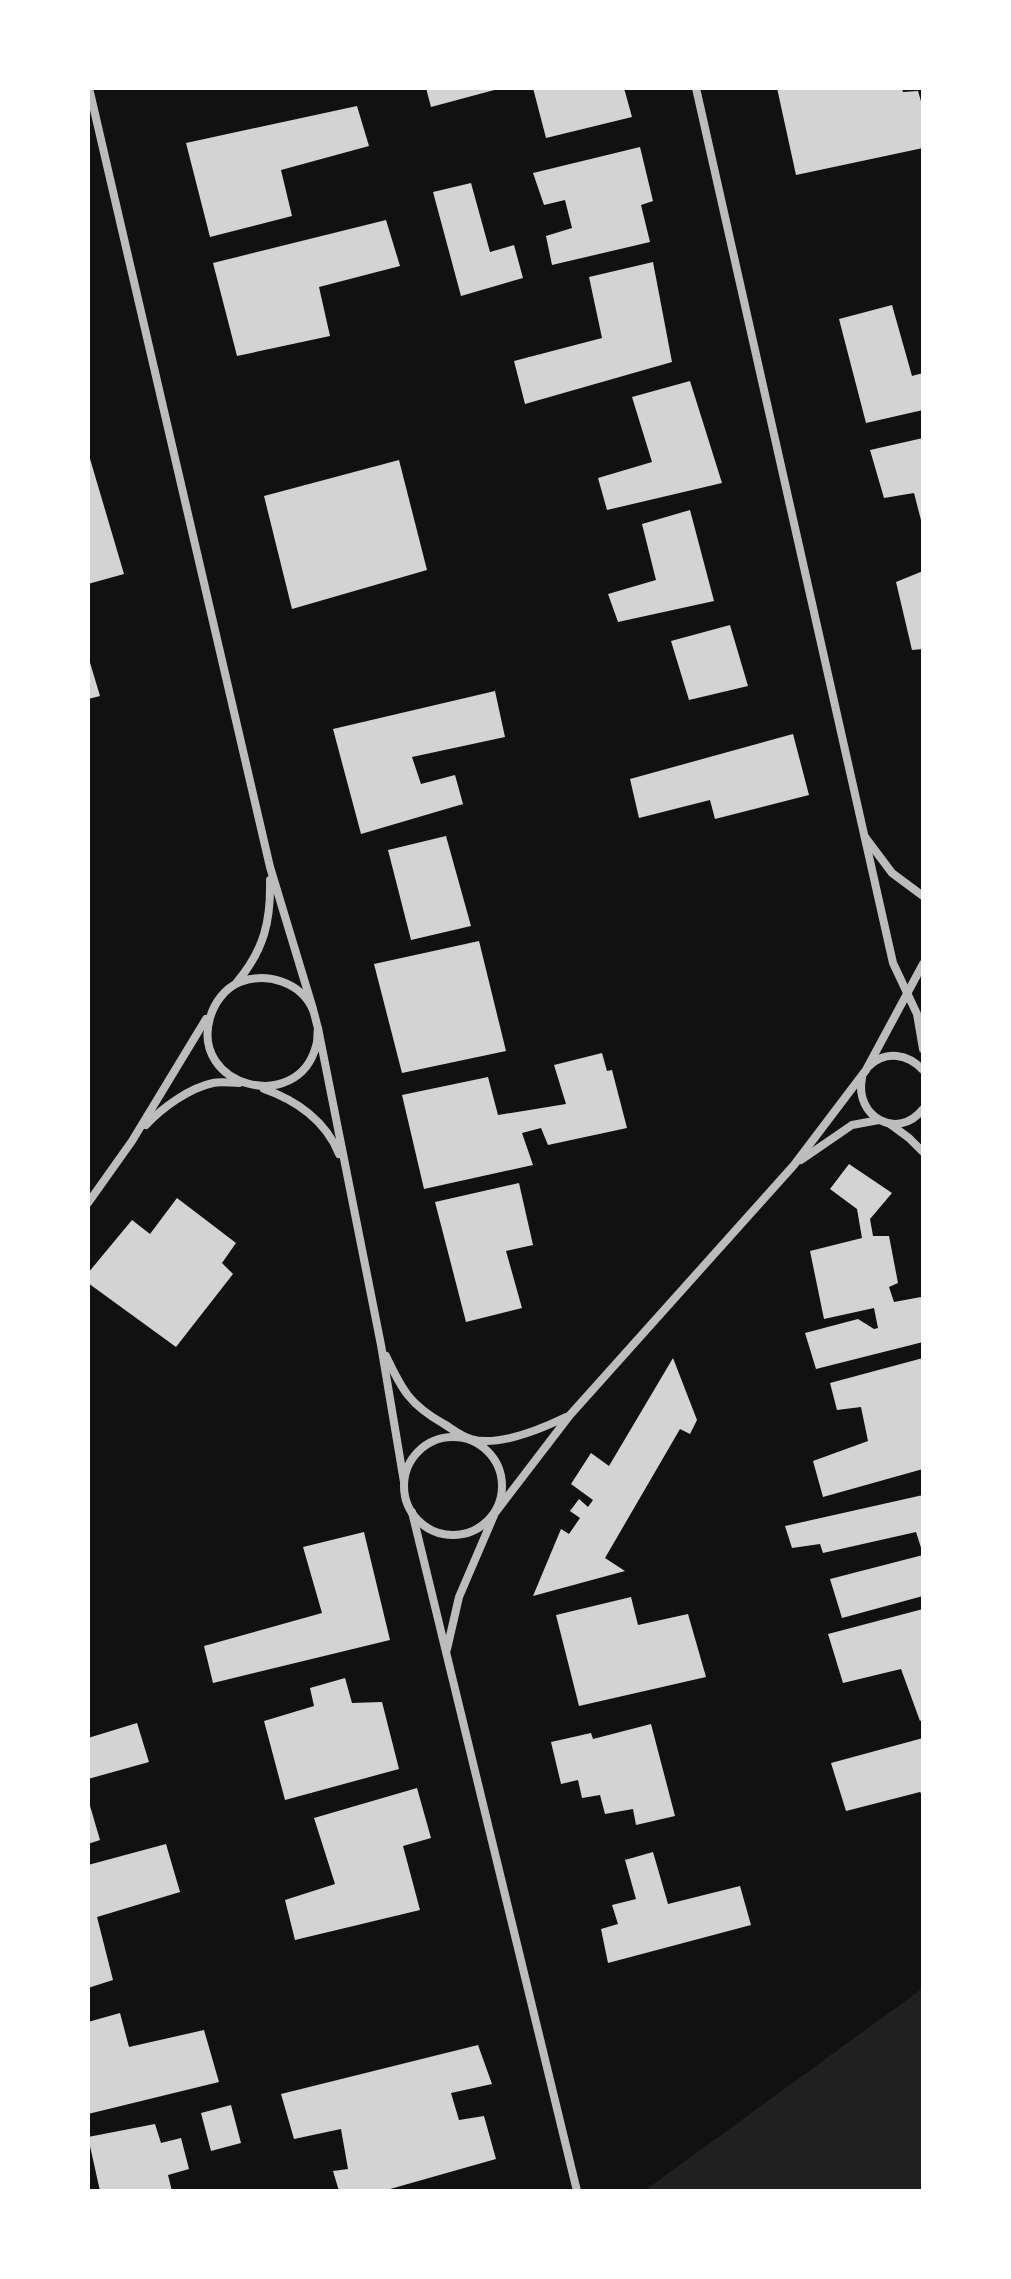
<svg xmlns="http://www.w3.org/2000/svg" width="1011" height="2279" viewBox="0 0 1011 2279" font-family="'Noto Sans',sans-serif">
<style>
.green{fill:#202020}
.building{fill:#d3d3d3}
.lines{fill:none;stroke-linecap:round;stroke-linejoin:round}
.minor{stroke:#bcbcbc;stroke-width:8}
</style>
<rect width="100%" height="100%" fill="#111"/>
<polygon class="green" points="923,1988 923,2191 644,2191"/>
<g class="building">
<polygon points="426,88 498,88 498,89 431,107"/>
<polygon points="533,88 624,88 632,117 546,138"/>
<polygon points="777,88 902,88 903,92 918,91 923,108 923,148 796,175"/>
<polygon points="357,106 369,146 281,170 292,216 210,237 186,143"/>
<polygon points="640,147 653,201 641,205 650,242 552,265 546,236 572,228 565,200 544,205 533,173"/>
<polygon points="471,183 490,252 514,245 523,278 461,296 433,192"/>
<polygon points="386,220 400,266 319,287 330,336 237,356 213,263"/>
<polygon points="653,262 672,362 525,404 514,361 602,338 589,277"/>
<polygon points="892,305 912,376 923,373 923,410 866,423 839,319"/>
<polygon points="690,381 722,483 607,510 598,478 652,462 632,397"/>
<polygon points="923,438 923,524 922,524 914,493 884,498 870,450"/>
<polygon points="88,452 124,574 88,584"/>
<polygon points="399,460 427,570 292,609 264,496"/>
<polygon points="690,510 714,601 618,622 608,594 656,580 642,524"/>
<polygon points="923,571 923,649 912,650 896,582"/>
<polygon points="730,625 748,686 689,700 671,641"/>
<polygon points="88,656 100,696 88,699"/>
<polygon points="495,691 505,737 412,757 421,784 455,775 463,804 361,834 333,729"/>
<polygon points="793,734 809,795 715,819 710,800 639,818 630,779"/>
<polygon points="446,836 471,926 411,940 388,850"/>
<polygon points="479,941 506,1051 402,1073 374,964"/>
<polygon points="602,1053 607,1071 612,1070 627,1128 548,1145 541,1128 522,1133 533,1165 424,1189 402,1095 488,1077 498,1115 566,1104 554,1065"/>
<polygon points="849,1164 892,1193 870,1219 873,1236 889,1236 898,1283 889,1287 894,1302 921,1297 923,1306 923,1342 816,1369 805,1333 858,1319 874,1329 878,1328 874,1308 824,1319 810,1251 862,1238 857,1209 830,1189"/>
<polygon points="519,1183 533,1245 506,1251 522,1308 466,1322 435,1202"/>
<polygon points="177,1198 236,1243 222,1263 233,1274 176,1347 88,1283 88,1273 132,1220 150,1234"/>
<polygon points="673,1358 697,1420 690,1434 680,1429 605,1558 625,1571 533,1596 561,1529 569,1534 580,1518 570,1511 579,1499 588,1507 593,1500 571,1484 591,1453 609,1466"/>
<polygon points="923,1358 923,1469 823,1497 813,1461 868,1441 861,1407 837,1410 830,1383"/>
<polygon points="923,1495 923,1554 916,1532 823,1553 820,1544 792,1548 785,1526"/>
<polygon points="364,1532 390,1640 213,1683 204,1646 322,1613 303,1547"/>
<polygon points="923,1555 923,1596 842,1618 830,1579"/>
<polygon points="631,1597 638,1625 688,1614 706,1677 579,1706 556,1615"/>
<polygon points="923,1609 923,1720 920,1721 901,1669 843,1683 828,1634"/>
<polygon points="345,1678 352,1703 382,1702 399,1769 285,1800 264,1721 314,1706 310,1688"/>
<polygon points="137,1723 149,1762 88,1779 88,1738"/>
<polygon points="651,1724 675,1816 636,1825 633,1809 605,1814 600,1795 582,1798 578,1780 561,1784 551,1742 591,1733 593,1739"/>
<polygon points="923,1738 923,1797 920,1792 846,1811 831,1763"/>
<polygon points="417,1788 431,1838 403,1846 420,1910 295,1940 285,1900 335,1884 314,1818"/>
<polygon points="88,1799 100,1840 88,1844"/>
<polygon points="166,1844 180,1892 97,1917 113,1980 88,1988 88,1865"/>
<polygon points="653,1852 668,1904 740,1886 751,1925 608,1963 601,1929 618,1924 612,1905 636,1899 625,1860"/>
<polygon points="120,2013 129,2047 204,2030 219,2082 88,2114 88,2022"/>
<polygon points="478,2045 492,2084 451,2093 459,2120 484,2116 496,2159 383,2191 339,2191 333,2171 348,2169 341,2129 294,2139 281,2094"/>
<polygon points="231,2105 241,2143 211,2151 201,2113"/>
<polygon points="155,2124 161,2143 181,2138 189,2169 168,2175 172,2191 100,2191 88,2137"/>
</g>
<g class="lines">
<g class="minor">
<polyline points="89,88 270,867 313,1009"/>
<polyline points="696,88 893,963 917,1014 923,1049"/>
<polyline points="865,837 892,873 923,896"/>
<path d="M237,982C264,950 271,921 270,880"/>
<path d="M318,1028C317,1034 318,1041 316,1046C298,1115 190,1087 210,1018C214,1003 225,988 240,982C267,972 301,982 313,1010C315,1015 316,1022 318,1028L381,1345L404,1482"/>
<path d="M869,1066C886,1050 908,1054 923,1070"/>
<path d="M862,1078C854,1117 898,1141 923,1109"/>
<path d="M264,1089C296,1100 326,1121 339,1154"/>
<polyline points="890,1124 909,1138 923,1152"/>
<path d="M146,1125C162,1108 189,1088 213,1083C221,1081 231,1083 239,1083"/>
<polyline points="801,1160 852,1125 879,1120"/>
<polyline points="88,1203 132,1141 206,1019"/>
<path d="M386,1356C402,1390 410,1405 444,1424C452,1429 462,1437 471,1439C498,1447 541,1429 566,1417"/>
<circle cx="453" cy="1486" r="49"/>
<polyline points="412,1512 577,2191"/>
<polyline points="447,1649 459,1597 495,1513 570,1415 794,1165 866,1070 923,964"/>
</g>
</g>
<rect width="1011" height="2279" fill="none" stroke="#ffffff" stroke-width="180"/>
</svg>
